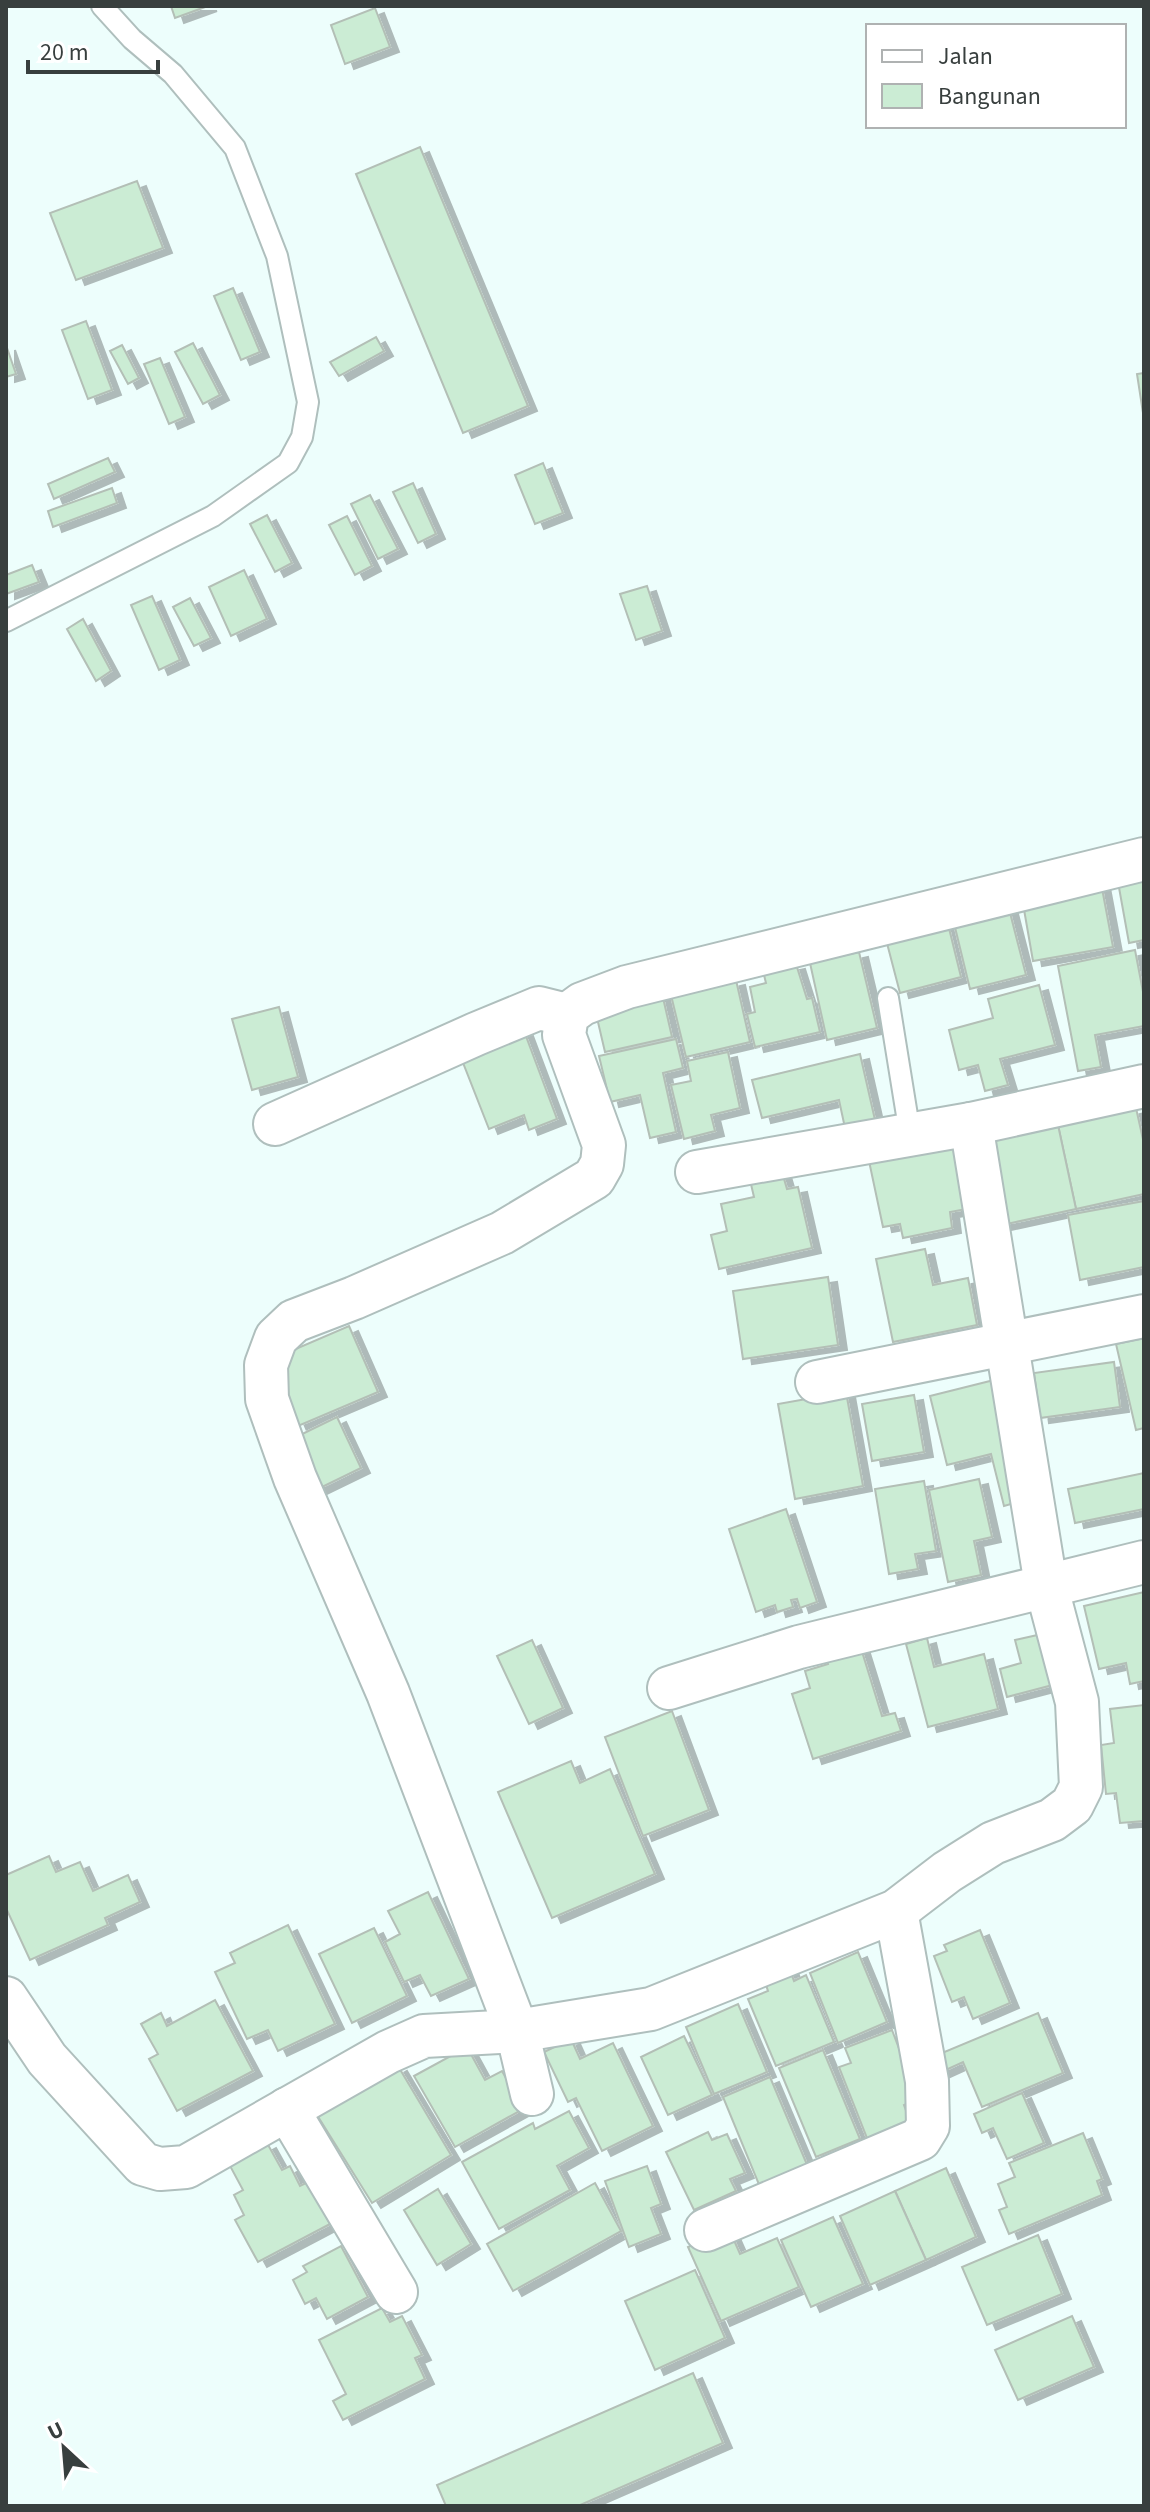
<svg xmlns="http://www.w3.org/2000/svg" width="1150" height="2512" viewBox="0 0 1150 2512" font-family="'Source Sans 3',sans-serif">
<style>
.building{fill:#cbecd4;stroke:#b3bfb6;stroke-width:2;filter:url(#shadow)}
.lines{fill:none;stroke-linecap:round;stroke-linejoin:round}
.lane-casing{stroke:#afbfbd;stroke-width:24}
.street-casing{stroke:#afbfbd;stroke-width:46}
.lane{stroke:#fff;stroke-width:20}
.street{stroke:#fff;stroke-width:42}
</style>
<defs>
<filter id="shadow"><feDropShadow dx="9" dy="5" stdDeviation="0" flood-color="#0004"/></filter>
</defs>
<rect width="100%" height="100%" fill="#edfefc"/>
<g class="building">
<polygon points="171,6 208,6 175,18"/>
<polygon points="375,8 390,47 345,64 331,25"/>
<polygon points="420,147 528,406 463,433 356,174"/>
<polygon points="137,181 163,248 76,280 50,213"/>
<polygon points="233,288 260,352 241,360 214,296"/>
<polygon points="86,321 112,390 88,399 62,330"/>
<polygon points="376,337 384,351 339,376 330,362"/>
<polygon points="193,343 220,395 203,404 175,352"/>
<polygon points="6,345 16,374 6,377"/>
<polygon points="122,345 139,378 128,384 110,351"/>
<polygon points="160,358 185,417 169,424 144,364"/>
<polygon points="1144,373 1144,413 1143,413 1137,374"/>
<polygon points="108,458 115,472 54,499 48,484"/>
<polygon points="543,463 563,513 535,524 515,475"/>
<polygon points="413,483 436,534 418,543 393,492"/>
<polygon points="112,488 117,503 53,527 48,511"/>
<polygon points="370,495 398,549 378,559 351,504"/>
<polygon points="267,515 292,563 275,572 250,524"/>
<polygon points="347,516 372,566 355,575 329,525"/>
<polygon points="32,565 39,582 6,594 6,575"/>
<polygon points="244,570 267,619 231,636 209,587"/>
<polygon points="647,586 662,631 636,640 620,594"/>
<polygon points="152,596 180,660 159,670 131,605"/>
<polygon points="190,598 211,638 194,646 173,607"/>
<polygon points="83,619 111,671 96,681 67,629"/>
<polygon points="1144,877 1144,940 1129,943 1118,882"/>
<polygon points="1101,883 1113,947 1033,961 1022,898"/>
<polygon points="1008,905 1026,975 970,989 953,919"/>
<polygon points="945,912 961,977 900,993 883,928"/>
<polygon points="1135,950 1144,997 1144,1026 1095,1035 1101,1067 1078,1071 1058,966"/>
<polygon points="859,952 877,1028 827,1040 810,963"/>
<polygon points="796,964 807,999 812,998 820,1032 755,1047 747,1014 755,1012 750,987 766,983 763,971"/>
<polygon points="736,980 750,1042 686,1057 671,995"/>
<polygon points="1039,985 1055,1045 1000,1059 1008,1085 985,1091 978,1065 959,1070 949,1030 993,1018 988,999"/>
<polygon points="661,989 672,1037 605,1052 594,1005"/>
<polygon points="279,1007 298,1077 252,1090 232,1019"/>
<polygon points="524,1031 557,1119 529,1130 524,1115 489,1129 460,1055"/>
<polygon points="676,1039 683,1068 663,1073 676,1132 650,1138 640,1095 610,1102 599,1056"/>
<polygon points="728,1052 740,1108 711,1115 715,1131 684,1139 671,1085 691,1081 687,1061"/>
<polygon points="860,1054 875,1120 845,1128 839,1100 762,1118 752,1080"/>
<polygon points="1136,1108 1144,1144 1144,1194 1076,1209 1058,1125"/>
<polygon points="1058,1125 1076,1209 1002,1225 985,1141"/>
<polygon points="964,1140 977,1207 950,1212 952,1228 903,1238 900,1224 883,1227 869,1161"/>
<polygon points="782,1172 787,1189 798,1187 812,1248 719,1269 711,1235 727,1231 721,1204 754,1197 750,1180"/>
<polygon points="1144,1201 1144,1267 1080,1280 1068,1215"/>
<polygon points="925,1249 933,1285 968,1278 977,1325 893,1342 876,1259"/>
<polygon points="828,1277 838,1345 743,1359 733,1291"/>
<polygon points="349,1326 378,1392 298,1426 270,1360"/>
<polygon points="1144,1338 1144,1428 1136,1430 1116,1344"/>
<polygon points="1114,1362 1120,1407 1040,1418 1034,1373"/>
<polygon points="998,1379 1028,1499 1004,1506 991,1454 947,1465 930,1396"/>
<polygon points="846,1392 863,1486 795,1499 778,1404"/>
<polygon points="914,1395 924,1452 872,1461 862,1404"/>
<polygon points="337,1417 361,1468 318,1489 294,1438"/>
<polygon points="1144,1473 1144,1509 1075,1523 1068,1489"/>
<polygon points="979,1479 992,1537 974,1541 981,1575 948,1582 929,1490"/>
<polygon points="924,1481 936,1551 915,1554 918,1569 889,1574 875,1489"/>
<polygon points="786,1509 817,1602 800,1608 797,1599 791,1600 793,1607 777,1612 775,1605 756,1612 729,1529"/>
<polygon points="1144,1592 1144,1681 1130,1684 1126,1663 1099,1669 1084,1606"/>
<polygon points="1051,1632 1064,1682 1007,1697 1000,1669 1021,1663 1015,1640"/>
<polygon points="927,1638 934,1667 984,1654 998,1709 928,1727 906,1644"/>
<polygon points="532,1640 563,1708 529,1724 497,1656"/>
<polygon points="859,1642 882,1716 895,1713 901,1731 813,1759 792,1694 810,1688 805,1671 828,1664 825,1652"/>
<polygon points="1144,1705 1144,1821 1120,1823 1116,1793 1106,1794 1101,1745 1114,1743 1110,1709"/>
<polygon points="672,1711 709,1810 643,1836 605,1737"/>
<polygon points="571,1761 580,1783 610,1769 655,1874 552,1918 498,1792"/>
<polygon points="49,1856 56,1872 80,1862 93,1891 128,1875 140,1902 105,1918 108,1925 30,1960 6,1908 6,1875"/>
<polygon points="428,1892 469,1979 431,1996 420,1975 404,1982 385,1942 400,1934 388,1911"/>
<polygon points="288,1925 335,2024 278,2051 268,2030 247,2039 215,1972 235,1963 230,1953"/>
<polygon points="374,1928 407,1996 352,2023 319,1954"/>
<polygon points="980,1930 1010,2003 973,2019 964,1997 952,2002 934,1956 947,1951 944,1945"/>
<polygon points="858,1952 887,2022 838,2043 810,1973"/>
<polygon points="788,1965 794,1981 806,1975 834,2042 776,2066 748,1999 768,1991 763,1976"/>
<polygon points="215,2000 253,2071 177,2111 149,2059 158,2054 141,2024 161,2013 167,2026"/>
<polygon points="738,2004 767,2072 714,2094 686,2027"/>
<polygon points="1038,2013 1063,2073 982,2107 963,2062 937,2074 930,2058"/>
<polygon points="892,2030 918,2099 904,2105 912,2127 869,2143 839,2067 851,2063 845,2048"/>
<polygon points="684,2036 712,2095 668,2115 641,2057"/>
<polygon points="571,2039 580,2059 613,2043 653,2126 602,2151 576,2098 568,2102 544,2052"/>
<polygon points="467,2047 485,2080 502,2071 523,2109 455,2147 414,2076"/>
<polygon points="823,2050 860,2139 816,2157 779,2068"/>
<polygon points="398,2066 451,2155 372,2203 317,2115"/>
<polygon points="770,2077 808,2167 760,2187 723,2097"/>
<polygon points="1022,2093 1044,2143 1007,2159 993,2128 982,2133 974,2114"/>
<polygon points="569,2111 589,2148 557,2166 570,2190 499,2229 462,2162 533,2123 535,2129"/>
<polygon points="708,2132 712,2140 727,2134 745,2173 730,2179 736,2191 694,2210 666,2152"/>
<polygon points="1083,2133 1102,2179 1097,2181 1102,2195 1009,2234 999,2210 1007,2207 998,2184 1015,2177 1009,2163"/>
<polygon points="267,2143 282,2170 290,2166 300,2186 308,2182 330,2224 258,2262 235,2220 244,2215 234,2195 243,2190 229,2164"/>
<polygon points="647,2166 661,2204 651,2208 661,2234 629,2247 605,2181"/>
<polygon points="946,2168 976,2237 926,2260 895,2191"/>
<polygon points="595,2183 621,2231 513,2291 487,2244"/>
<polygon points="438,2189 471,2244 437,2265 404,2210"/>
<polygon points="895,2191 926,2260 870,2285 840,2216"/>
<polygon points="833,2217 863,2284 811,2307 781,2240"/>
<polygon points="729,2229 740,2254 777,2238 799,2287 721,2321 688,2247"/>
<polygon points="1038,2235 1062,2294 987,2325 962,2267"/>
<polygon points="341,2246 368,2297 327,2319 316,2298 305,2304 293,2280 307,2272 303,2266"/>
<polygon points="695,2270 725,2338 655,2370 625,2301"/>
<polygon points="382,2308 390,2322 402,2316 422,2355 415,2358 425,2379 343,2420 333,2401 346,2394 319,2340"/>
<polygon points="1072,2316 1094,2367 1018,2400 995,2350"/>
<polygon points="693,2373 723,2443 578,2506 446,2506 437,2485"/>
</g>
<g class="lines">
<g class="lane-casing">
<g id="lane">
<polyline points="6,621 213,516 288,463 302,437 308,402 277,256 235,148 173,74 132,39 102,6"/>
<polyline points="888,998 910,1134"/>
</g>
</g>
<g class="street-casing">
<g id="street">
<polyline points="275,1124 476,1034 539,1008 567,1015"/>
<polyline points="697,1172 971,1124 1144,1086"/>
<polyline points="817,1382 1144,1316"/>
<polyline points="669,1688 799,1647 1144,1562"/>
<polyline points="6,1998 47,2059 143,2164 160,2169 186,2167 388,2052 424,2036 517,2031 651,2009 896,1911 947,1872 993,1843 1052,1820 1072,1805 1081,1787 1077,1702 1046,1585 971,1124"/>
<polyline points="532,2094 517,2031 388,1693 295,1478 267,1399 266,1365 276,1338 294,1321 354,1298 502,1233 594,1178 602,1164 604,1145 564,1035 567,1015 582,1004 627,987 1144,859"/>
<polyline points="287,2109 396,2292"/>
<polyline points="706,2230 920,2139 928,2126 927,2081 896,1911"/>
</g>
</g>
<use href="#lane" class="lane"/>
<use href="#street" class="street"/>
</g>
<rect width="1150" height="2512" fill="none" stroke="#383f3e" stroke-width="16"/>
<rect x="866" y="24" width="260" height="104" fill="#ffffff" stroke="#afb2b2" stroke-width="2"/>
<rect x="882" y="50" width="40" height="12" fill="#ffffff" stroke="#afb2b2" stroke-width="2"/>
<text x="938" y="64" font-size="24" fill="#383f3e">Jalan</text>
<rect x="882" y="84" width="40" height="24" fill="#cbecd4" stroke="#afb2b2" stroke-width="2"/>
<text x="938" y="104" font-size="24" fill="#383f3e">Bangunan</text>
<g transform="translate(64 2448) rotate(334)" stroke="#ffffff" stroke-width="6" paint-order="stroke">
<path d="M0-6L14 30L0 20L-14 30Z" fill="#383f3e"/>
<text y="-12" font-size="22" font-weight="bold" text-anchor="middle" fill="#383f3e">U</text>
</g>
<path d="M28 60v12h130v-12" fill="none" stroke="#383f3e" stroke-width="4"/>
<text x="40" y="60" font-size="24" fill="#383f3e" stroke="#ffffff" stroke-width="6" paint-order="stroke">20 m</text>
</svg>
